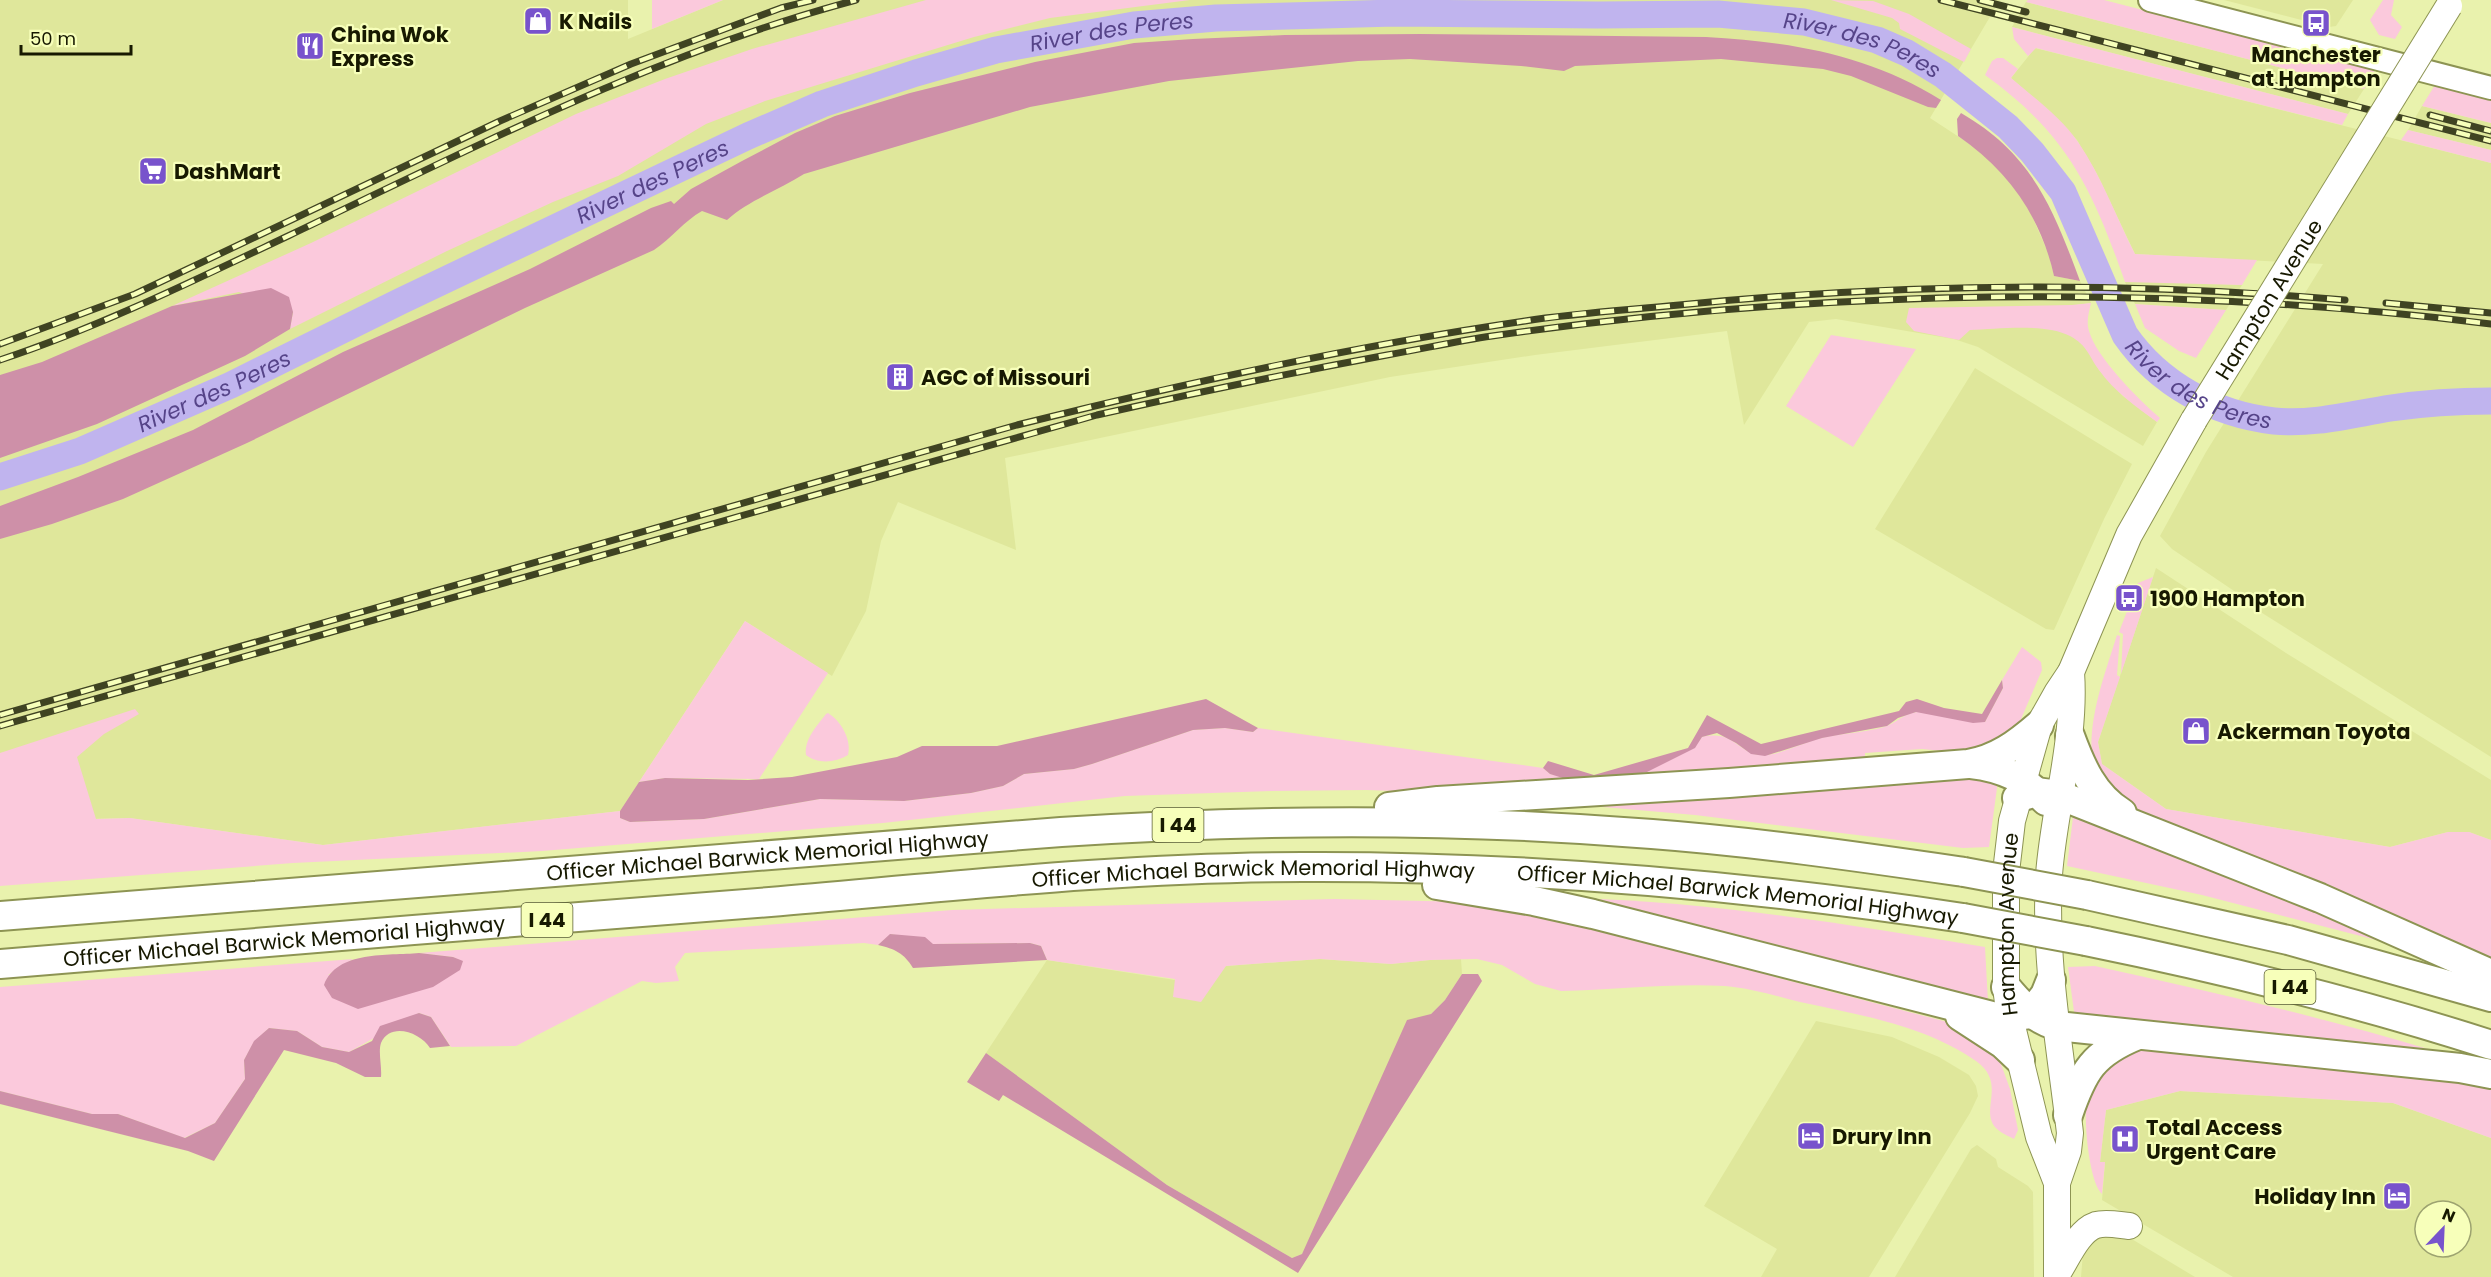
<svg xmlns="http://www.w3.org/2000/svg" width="2491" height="1277" viewBox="0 0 2491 1277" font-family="Poppins,sans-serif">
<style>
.built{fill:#dfe79b;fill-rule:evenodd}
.green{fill:#fbc9dc}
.forest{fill:#ce90a8}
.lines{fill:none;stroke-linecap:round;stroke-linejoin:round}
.river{stroke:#c0b4ee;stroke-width:27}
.secondary-casing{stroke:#8d9453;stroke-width:26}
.primary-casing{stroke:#8d9453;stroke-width:28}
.motorway-casing{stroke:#8d9453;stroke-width:32}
.secondary{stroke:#fff;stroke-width:22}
.primary{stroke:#fff;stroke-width:26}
.motorway{stroke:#fff;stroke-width:28}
.rail-casing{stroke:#3f4322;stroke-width:7}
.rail{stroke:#f7ffba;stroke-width:4.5;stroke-dasharray:14;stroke-linecap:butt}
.primary-bridge-casing{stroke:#8d9453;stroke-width:28;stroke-linecap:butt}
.motorway-bridge-casing{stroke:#8d9453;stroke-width:32;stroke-linecap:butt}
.primary-bridge{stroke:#fff;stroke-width:26}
.motorway-bridge{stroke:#fff;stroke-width:28}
.labels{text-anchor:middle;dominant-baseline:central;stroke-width:4.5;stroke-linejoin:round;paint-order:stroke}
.shield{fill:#f7ffba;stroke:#5a5e38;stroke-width:1.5}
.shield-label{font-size:20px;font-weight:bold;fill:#171901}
.poi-label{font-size:21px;font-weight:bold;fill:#171901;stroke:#f7ffba;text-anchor:start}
.street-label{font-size:21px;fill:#171901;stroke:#f7ffba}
.water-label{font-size:22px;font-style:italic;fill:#564489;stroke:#f7ffba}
</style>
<rect width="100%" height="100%" fill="#e9f2ad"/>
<g class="built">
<polygon points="0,0 628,0 628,39 723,0 2000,0 1930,118 1982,152 2010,181 2029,209 2049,255 2054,276 2080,281 2091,303 2068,306 2099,370 2123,396 2157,422 2143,446 1978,347 1954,339 1836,319 1809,322 1744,425 1727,331 1535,355 1390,377 1005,458 1016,550 898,502 881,541 866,611 832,676 745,621 620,811 323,845 130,818 0,821"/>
<polygon points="2224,0 2353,0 2336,26 2329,27"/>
<polygon points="2026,2 2364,89 2348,114 2012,27"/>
<polygon points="2035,48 2491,163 2491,757 2251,606 2243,597 2172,549 2160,536 2206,452 2323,264 2135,254 2097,174 2077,140 2049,111 2011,78"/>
<polygon points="2422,106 2491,123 2491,150 2408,130"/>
<polygon points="2125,282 2178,282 2242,285 2226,310 2135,304"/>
<polygon points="1975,368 2132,464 2104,519 2054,630 2046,629 1875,529"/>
<polygon points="2156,568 2286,653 2491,780 2491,840 2469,832 2448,832 2390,847 2166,809 2102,764 2098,742"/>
<polygon points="1320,959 1391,964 1430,960 1461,959 1462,974 1445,1000 1431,1014 1302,1254 1292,1258 1167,1185 986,1053 1047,960 1175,980 1226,966"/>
<polygon points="1816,1021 1892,1037 1939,1057 1969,1075 1976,1086 1978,1096 1970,1113 1869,1277 1761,1277 1777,1249 1704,1206"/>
<path d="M2180,1091L2393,1103L2491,1138V1277H2233L2102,1200L2105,1163L2100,1162L2106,1110ZM2425,1211H2461V1247H2425Z"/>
<polygon points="1977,1145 1996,1159 1998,1167 2028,1186 2033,1192 2034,1277 1895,1277 1971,1149"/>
<polygon points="2120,1232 2195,1277 2081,1277 2083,1253 2098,1234"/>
</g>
<g class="green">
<polygon points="652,0 723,0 652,29"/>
<polygon points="926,0 1190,0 1050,18 974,37 765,101 706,124 618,176 553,202 447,251 290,329 293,312 239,292 172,306 311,243 576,114 665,79 752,49"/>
<polygon points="1831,0 1873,1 1909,14 1971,49 1964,62 1900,29 1899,23 1892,18"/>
<polygon points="2028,0 2104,0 2375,70 2364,89 2026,2"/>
<polygon points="2383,0 2394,0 2391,15 2402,27 2395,39 2379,35 2370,20"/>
<polygon points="2012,27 2348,114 2342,125 2036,48 2028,56 2014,39"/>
<path d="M1997,58H2003L2018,69L2011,78C2034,98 2061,117 2078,142C2102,177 2116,217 2135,254L2257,260L2242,285L2125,282C2092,188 2068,135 1985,75L1992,61Z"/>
<polygon points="2435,85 2491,100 2491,123 2422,106"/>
<polygon points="2408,130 2491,150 2491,163 2401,140"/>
<path d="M2091,303C2089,312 2086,321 2089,331C2096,357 2139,400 2160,418L2157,422C2136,407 2114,391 2099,370C2088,355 2088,346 2070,336C2045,323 1998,329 1970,330L1959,340L1914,331L1906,322L1909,308L2072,305Z"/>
<polygon points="2135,304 2226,310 2196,358 2179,351 2145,328"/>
<polygon points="1831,335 1916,349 1853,447 1786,406"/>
<polygon points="2153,577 2121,674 2123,634 2119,632 2138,583"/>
<polygon points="745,621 828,673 759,779 665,778 639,782"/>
<path d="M2117,635L2120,636L2117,675L2120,677L2098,742L2102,764L2166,809L2390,847L2448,832H2469L2491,840V961L2124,805L2092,759C2088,717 2105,674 2117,635Z"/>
<path d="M2022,647L2041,662L2042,670L2018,726L1998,745L1953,752L1922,749L1865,753V756L1822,769L1457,793L1366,790L1271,791L1125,796L883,823L542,851L293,863L0,886V753L135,709L139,714L104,734L77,757L96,819L130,818L323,845L620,811V818L630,822L704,819L820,799L904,801L971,793L1003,786L1024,774L1074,769L1092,764L1193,730L1225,728L1253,732L1258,728L1543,768L1550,774L1589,781L1694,748L1702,737C1736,729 1738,756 1764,755C1780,755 1804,742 1821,738C1842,733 1863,733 1884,727C1895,724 1904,713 1917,712C1940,711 1962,723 1985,722L2003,688L2002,680Z"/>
<path d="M828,713C841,721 852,740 848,755C835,763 817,764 806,755C804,739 817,726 826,714Z"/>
<polygon points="1962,773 1996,778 1997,788 1989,847 1963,848 1695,815 1580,805"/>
<polygon points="2074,809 2407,948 2202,895 2067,866"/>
<path d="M1573,898C1711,902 1849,924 1985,947L1988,1002Z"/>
<path d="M1334,899L1472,902L1739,960L1775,977L1955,1024L1998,1056L2010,1089L2018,1130L2014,1139C2008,1136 1999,1132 1995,1127C1980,1109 2007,1083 1976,1061C1924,1025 1860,1015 1800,1002C1776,996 1750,988 1725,986C1671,983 1614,990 1561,991L1535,984L1502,965L1477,959L1430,960L1391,964L1320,959L1226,966L1201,1002L1173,997L1175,979L1047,960L1041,946L1030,943L933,944L891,934L878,945L864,943L685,953L675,967L679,981L656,983L642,981L516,1046L451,1047L431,1017L419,1013L349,1052L322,1047L297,1031L269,1028L254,1042L244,1060L245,1079L215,1123L184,1138L118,1114H92L0,1091V987L353,959L328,975L463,962L453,957L419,953L952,910Z"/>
<path d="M2095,966C2207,991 2318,1016 2428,1049L2427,1054L2075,1019L2068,967Z"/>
<path d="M2147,1048L2419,1075L2491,1088V1138L2393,1103L2180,1091L2106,1110L2100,1162H2105L2102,1194C2089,1183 2083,1117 2087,1100C2088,1093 2100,1067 2104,1063C2117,1053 2132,1051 2147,1048Z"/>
</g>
<g class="forest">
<path d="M1420,34L1706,37C1791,42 1867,54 1941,100L1936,108L1928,107L1851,76L1823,69L1721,59L1575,66L1564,71L1521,66L1410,59L1358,61L1169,81L1030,107L804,174C779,190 749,200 727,220L702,211C684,221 672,238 654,250L525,308L247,443L123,499L52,524L0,539V506L78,477L193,430L343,352L530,269L651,208L671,201L674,204L691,189L742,161L795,133L835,116L910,93L1035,62L1134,43L1193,39L1285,35Z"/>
<path d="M1961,113C2032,154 2053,208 2080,281L2054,276C2041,217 2008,170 1958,136L1957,119Z"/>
<polygon points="271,288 289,297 293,312 290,329 245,356 97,424 0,458 0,375 42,362 172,306"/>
<polygon points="2002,680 2003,688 1985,722 1973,723 1916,712 1898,718 1887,726 1822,738 1765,756 1751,754 1736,743 1717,733 1702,737 1695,748 1647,772 1617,778 1569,780 1550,774 1543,768 1548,761 1594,775 1688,748 1707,715 1761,744 1899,711 1906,702 1917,699 1944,708 1982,714"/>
<polygon points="1206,699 1258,728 1253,732 1225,728 1193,730 1092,764 1074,769 1024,774 1003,786 971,793 904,801 820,799 704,819 630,822 620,818 620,811 639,782 665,778 748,780 792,777 897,757 922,746 997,746"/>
<path d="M890,934L925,937L933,944L1030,943L1041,946L1047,960L913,968C904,953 895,949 878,945Z"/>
<path d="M419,953L453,957L463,961L460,970L433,987L358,1009L332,998L324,985C337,950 388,956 419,953Z"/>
<polygon points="1462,974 1478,974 1482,981 1298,1273 1003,1095 999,1101 967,1082 986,1053 1167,1185 1292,1258 1302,1254 1407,1020 1431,1014 1445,1000"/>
<path d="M419,1013L431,1017L450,1046L430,1048C420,1032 390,1022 381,1043C378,1052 382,1066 381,1077H365L336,1063L284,1050L214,1161L188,1151L0,1104V1091L92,1114H118L185,1138L215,1123L245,1079L244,1060L254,1041L269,1028L297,1031L322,1047L349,1052L372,1041L380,1026Z"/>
</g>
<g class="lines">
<path class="river" id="s1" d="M0,477L80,451L231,385L401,301L748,136L822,104L916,73L996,50L1134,25L1216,18L1395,13L1598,15L1718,14L1804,22L1877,40L1907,53L1943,75L2008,127L2032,152L2063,192L2125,335C2159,384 2214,414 2274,421C2313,425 2353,414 2391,408C2425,403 2457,401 2491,401"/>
<g class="secondary-casing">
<polyline id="secondary" points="2150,0 2491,88"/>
</g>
<g class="primary-casing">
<g id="primary">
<path id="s2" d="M2057,1183L2039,1137L2010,1018L2006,987V872L2012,821L2039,725L2057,693L2071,672L2129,535L2194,420"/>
<path d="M2057,1274C2067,1259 2078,1231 2096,1225C2106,1222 2119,1225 2129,1226"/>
<path d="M2057,1277V1183L2068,1151L2070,1133C2060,1047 2044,962 2049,875C2054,807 2076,741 2071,672"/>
</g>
</g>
<g class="motorway-casing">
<g id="motorway">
<path d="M2070,736C2081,766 2093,795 2122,813"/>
<path d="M1971,764C2005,768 2023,778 2046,801"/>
<polyline points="2017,798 2036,792 2059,795 2320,898 2491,974"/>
<path d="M1389,807L1438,801L1729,783L1968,764C1997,759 2017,744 2039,725"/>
<polyline points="1437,885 1534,901 1593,914 2000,1018 2030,1014 2045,995 2051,980"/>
<polyline points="2087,895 2288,940 2491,997"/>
<path id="s3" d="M0,916L1061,832C1258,819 1455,818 1652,834C1757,842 1860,857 1964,872"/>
<path d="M2086,941C2223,969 2358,1002 2491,1045"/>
<path id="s4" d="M0,964C257,942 513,922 770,902C947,887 1125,867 1303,867C1525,866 1744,885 1963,918"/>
<path d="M2006,987C2021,1005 2034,1019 2057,1026L2460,1068L2491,1074"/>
<polyline points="1960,1016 2003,1044 2020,1060"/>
<path d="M2068,1115C2083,1071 2093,1053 2138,1035"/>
</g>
</g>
<use href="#secondary" class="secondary"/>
<use href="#primary" class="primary"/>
<use href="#motorway" class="motorway"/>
<g class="rail-casing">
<g id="rail">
<polyline points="1941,0 2491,141"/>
<polyline points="1980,0 2026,12"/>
<polyline points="2430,115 2491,131"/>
<polyline points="2386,303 2491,313"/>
<polyline points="0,344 135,294 500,121 631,64 781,8 813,0"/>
<path d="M0,360C99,327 193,281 288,236C473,148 657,53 856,0"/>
<path d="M0,715L1017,425C1185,383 1354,346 1525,321C1576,313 1628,310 1679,305C1900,283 2124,281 2345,300"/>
<path d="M0,726L1097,415C1194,393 1290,373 1387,355C1422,349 1457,341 1492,336C1821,289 2160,283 2491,324"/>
</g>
</g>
<use href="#rail" class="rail"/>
<g class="primary-bridge-casing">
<g id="primary-bridge">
<path id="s5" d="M2194,420L2449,6"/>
</g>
</g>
<g class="motorway-bridge-casing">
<g id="motorway-bridge">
<polyline points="1964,872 2087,895"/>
<polyline points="1963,918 2086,941"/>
</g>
</g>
<use href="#primary-bridge" class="primary-bridge"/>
<use href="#motorway-bridge" class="motorway-bridge"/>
</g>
<defs>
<g id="shop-square" transform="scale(1.5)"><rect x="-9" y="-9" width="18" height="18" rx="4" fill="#7853cc" stroke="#f7ffba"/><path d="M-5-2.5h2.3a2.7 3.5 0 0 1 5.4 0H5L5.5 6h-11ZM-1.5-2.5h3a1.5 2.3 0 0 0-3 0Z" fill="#fff"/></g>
<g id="bus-square" transform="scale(1.5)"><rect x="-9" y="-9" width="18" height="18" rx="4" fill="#7853cc" stroke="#f7ffba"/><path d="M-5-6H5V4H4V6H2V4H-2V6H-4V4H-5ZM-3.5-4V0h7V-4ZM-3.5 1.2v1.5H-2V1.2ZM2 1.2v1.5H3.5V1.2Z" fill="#fff"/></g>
<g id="restaurant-square" transform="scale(1.5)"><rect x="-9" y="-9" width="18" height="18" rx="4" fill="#7853cc" stroke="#f7ffba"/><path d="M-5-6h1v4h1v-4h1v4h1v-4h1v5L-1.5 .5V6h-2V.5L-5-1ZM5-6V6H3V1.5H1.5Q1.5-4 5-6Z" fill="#fff"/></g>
<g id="supermarket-square" transform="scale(1.5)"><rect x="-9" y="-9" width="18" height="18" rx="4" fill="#7853cc" stroke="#f7ffba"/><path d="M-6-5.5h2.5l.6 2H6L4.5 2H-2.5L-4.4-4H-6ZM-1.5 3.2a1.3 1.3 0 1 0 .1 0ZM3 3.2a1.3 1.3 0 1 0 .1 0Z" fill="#fff"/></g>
<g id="building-square" transform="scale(1.5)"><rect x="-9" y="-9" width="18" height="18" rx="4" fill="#7853cc" stroke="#f7ffba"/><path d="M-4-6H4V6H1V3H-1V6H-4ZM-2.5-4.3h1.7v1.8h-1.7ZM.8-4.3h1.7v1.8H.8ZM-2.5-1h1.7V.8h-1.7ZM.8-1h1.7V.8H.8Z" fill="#fff"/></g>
<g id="hotel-square" transform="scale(1.5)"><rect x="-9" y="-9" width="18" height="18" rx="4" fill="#7853cc" stroke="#f7ffba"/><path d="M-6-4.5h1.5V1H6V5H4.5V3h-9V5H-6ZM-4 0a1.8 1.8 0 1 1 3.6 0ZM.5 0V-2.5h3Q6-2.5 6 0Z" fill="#fff"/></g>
<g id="hospital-square" transform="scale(1.5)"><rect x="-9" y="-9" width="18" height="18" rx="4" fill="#7853cc" stroke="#f7ffba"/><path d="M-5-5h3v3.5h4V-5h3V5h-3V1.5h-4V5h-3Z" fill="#fff"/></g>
</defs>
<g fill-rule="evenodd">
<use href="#shop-square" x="538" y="21"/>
<use href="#bus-square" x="2316" y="23"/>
<use href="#restaurant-square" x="310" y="46"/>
<use href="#supermarket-square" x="153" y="171"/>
<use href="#building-square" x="900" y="377"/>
<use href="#bus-square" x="2129" y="598"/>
<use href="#shop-square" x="2196" y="731"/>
<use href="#hotel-square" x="1811" y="1136"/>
<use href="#hospital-square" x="2125" y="1139"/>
<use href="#hotel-square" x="2397" y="1196"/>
</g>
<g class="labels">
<g class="shield">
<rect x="1152.5" y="808" width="51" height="34" rx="4.5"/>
<rect x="521.5" y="903" width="51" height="34" rx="4.5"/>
<rect x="2264.5" y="970" width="51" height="34" rx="4.5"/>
</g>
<g class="shield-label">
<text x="1178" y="825">I 44</text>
<text x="547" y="920">I 44</text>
<text x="2290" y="987">I 44</text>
</g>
<g class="poi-label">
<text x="559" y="21">K Nails</text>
<text x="331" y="34">China Wok<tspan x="331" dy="24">Express</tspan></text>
<text x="2316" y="54" text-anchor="middle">Manchester<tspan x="2316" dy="24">at Hampton</tspan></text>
<text x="174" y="171">DashMart</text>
<text x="921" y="377">AGC of Missouri</text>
<text x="2150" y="598">1900 Hampton</text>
<text x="2217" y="731">Ackerman Toyota</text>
<text x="2146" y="1127">Total Access<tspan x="2146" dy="24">Urgent Care</tspan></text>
<text x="1832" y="1136">Drury Inn</text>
<text x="2376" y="1196" text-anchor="end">Holiday Inn</text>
</g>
<g class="street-label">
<text stroke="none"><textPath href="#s5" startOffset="142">Hampton Avenue</textPath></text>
<text stroke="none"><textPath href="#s3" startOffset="770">Officer Michael Barwick Memorial Highway</textPath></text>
<text stroke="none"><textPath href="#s4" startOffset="1257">Officer Michael Barwick Memorial Highway</textPath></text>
<text stroke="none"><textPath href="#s4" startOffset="1743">Officer Michael Barwick Memorial Highway</textPath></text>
<text stroke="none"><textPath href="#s2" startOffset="266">Hampton Avenue</textPath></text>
<text stroke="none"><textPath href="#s4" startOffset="285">Officer Michael Barwick Memorial Highway</textPath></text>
</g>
<g class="water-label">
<text stroke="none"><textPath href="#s1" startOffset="1203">River des Peres</textPath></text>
<text stroke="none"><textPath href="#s1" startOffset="1959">River des Peres</textPath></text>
<text stroke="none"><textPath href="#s1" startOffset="717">River des Peres</textPath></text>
<text stroke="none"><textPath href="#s1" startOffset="2463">River des Peres</textPath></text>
<text stroke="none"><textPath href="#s1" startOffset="231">River des Peres</textPath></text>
</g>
</g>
<g transform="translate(2443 1229) rotate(23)"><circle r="28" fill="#f7ffba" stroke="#9da370" stroke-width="1.5"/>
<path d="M0-4.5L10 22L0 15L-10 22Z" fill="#7853cc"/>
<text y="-9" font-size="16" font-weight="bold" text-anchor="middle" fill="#171901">N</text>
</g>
<path d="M21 45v9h110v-9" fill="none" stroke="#171901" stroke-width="3"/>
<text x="30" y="45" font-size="18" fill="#171901" stroke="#f7ffba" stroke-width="4.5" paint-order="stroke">50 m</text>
</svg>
